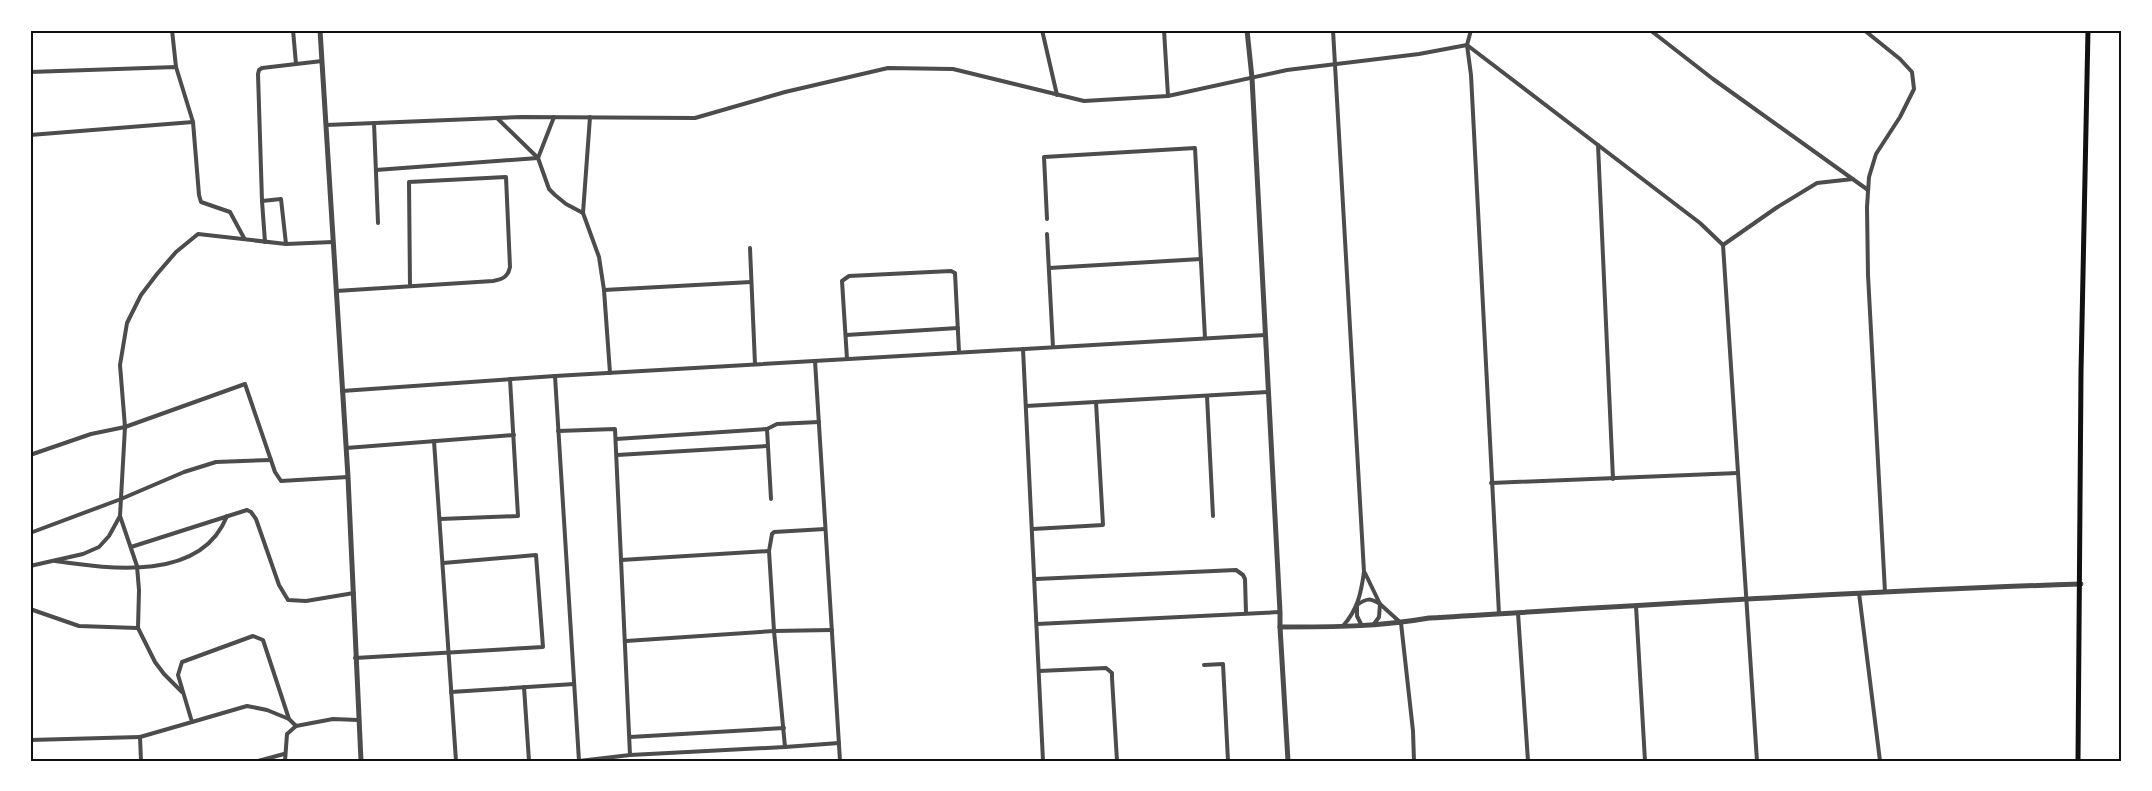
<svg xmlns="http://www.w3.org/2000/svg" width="2152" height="791" viewBox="0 0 2152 791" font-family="'Roboto Condensed',sans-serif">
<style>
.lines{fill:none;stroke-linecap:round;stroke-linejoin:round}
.minor{stroke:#4c4c4c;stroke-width:4}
.tertiary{stroke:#4c4c4c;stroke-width:5}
.secondary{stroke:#111;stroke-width:5}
.neatline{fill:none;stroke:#111;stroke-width:2}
</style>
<rect width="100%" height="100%" fill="#fff"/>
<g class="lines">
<g class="minor">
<polyline points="172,30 176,67"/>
<polyline points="293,30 296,64"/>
<polyline points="1042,30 1057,95"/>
<polyline points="1164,30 1168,96"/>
<path d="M1333,30L1364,572C1361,593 1358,609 1343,626"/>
<polyline points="1471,30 1467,45 1471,75 1499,614"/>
<polyline points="1650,30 1713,79 1868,190"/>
<polyline points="1864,30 1900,59 1912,72 1914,89 1900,117 1876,154 1869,177 1867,207 1868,275 1885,592"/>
<polyline points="30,72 176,67 193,122 199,195 201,202 230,212 244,238"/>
<polyline points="590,117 583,213 599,257 604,290 610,373"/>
<polyline points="497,118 538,158 549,189 555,195 566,204 583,213"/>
<polyline points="374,123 378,223"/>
<polyline points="326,125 521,117 695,118 785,92 888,68 953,69 1084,101 1168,96 1287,70 1419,54 1467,45 1700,223 1723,245 1757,761"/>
<polyline points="30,135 193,122"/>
<polyline points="1598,145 1613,479"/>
<polyline points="538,158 554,117"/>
<polyline points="376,170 538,158"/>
<polyline points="262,201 265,242"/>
<polyline points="1047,219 1044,157 1195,148 1205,338"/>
<polyline points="1047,234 1053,347"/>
<polyline points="286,244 281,199 262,201 258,74 259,70 262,68 322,61"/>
<polyline points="1723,245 1776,208 1817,183 1853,179"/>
<polyline points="750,248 755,364"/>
<polyline points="1049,268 1201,259"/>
<polyline points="604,290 751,282"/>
<path d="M336,291L493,281C503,279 508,277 510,267L506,177L409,182L410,286"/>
<polyline points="846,335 958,328"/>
<polyline points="1023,349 1043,761"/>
<polyline points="847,359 842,281 849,276 951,271 955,273 959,352"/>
<polyline points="815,361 840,761"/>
<polyline points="555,376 579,761"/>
<polyline points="342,391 555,376 1265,335"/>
<polyline points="1207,396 1213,516"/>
<polyline points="1026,406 1268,392"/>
<polyline points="767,429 777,424 819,422"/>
<polyline points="558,431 615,429 630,755 785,747"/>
<polyline points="616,439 767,429 771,499"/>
<polyline points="434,441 456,761"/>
<polyline points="346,448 514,435"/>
<polyline points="30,455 91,434 125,427 245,384 275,472 281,481 348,477"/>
<polyline points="617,455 768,446"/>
<polyline points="1491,483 1738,473"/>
<polyline points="120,516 137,566 139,590 138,628 155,662 164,674 182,692"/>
<polyline points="440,519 518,516 510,379"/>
<polyline points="825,529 774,532 772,534 769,551 774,631 785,747 839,743"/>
<polyline points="1033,529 1103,525 1096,402"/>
<polyline points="30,533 121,499 184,472 216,462 271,460"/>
<polyline points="131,547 247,510 251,512 256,519 279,585 288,600 306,601 354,593"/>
<polyline points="621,560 769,551"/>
<path d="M55,561C111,569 201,582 227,516"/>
<polyline points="30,566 83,554 99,547 109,536 120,516 125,427 120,365 127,323 141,295 157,274 176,252 198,234 286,244 333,242"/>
<polyline points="1365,573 1380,604 1401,623 1413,731 1414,761"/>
<polyline points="1036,579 1236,570 1243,575 1245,579 1246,613"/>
<polyline points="1859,593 1880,761"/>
<polyline points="1636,606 1645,761"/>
<polyline points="30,609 79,626 137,628"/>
<polyline points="1518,613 1528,761"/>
<polyline points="1037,624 1280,612"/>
<path d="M1362,626L1357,616V605C1367,598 1370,598 1380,604L1379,617L1374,624"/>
<polyline points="626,641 774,631 832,630"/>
<polyline points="355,658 543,647 536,555 443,563"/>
<polyline points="1204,665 1223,664 1228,761"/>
<polyline points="1039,671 1106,668 1112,673 1112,678 1117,761"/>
<polyline points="524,687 529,761"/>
<polyline points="451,692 574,684"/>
<polyline points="192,722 247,706 267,710 289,719"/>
<polyline points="630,737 784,728"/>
<polyline points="30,740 140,737"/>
<polyline points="141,761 140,737 192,722 178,675 182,662 253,636 263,640 289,719 296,726 333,719 358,720"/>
<polyline points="258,761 284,754"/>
<polyline points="285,761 287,734 296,726"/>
<polyline points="579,761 630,755"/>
</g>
<g class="tertiary">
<polyline points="320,30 348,477 361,761"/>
<polyline points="1247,30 1252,78 1280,612 1280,627 1288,761"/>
<path d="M1280,627C1330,627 1379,627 1429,618C1646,605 1863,591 2081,584"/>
</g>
<polyline class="secondary" points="2078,761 2081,372 2088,30"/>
</g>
<rect width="2152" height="791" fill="none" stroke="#ffffff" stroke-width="63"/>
<rect x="32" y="32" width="2088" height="728" class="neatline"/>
</svg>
